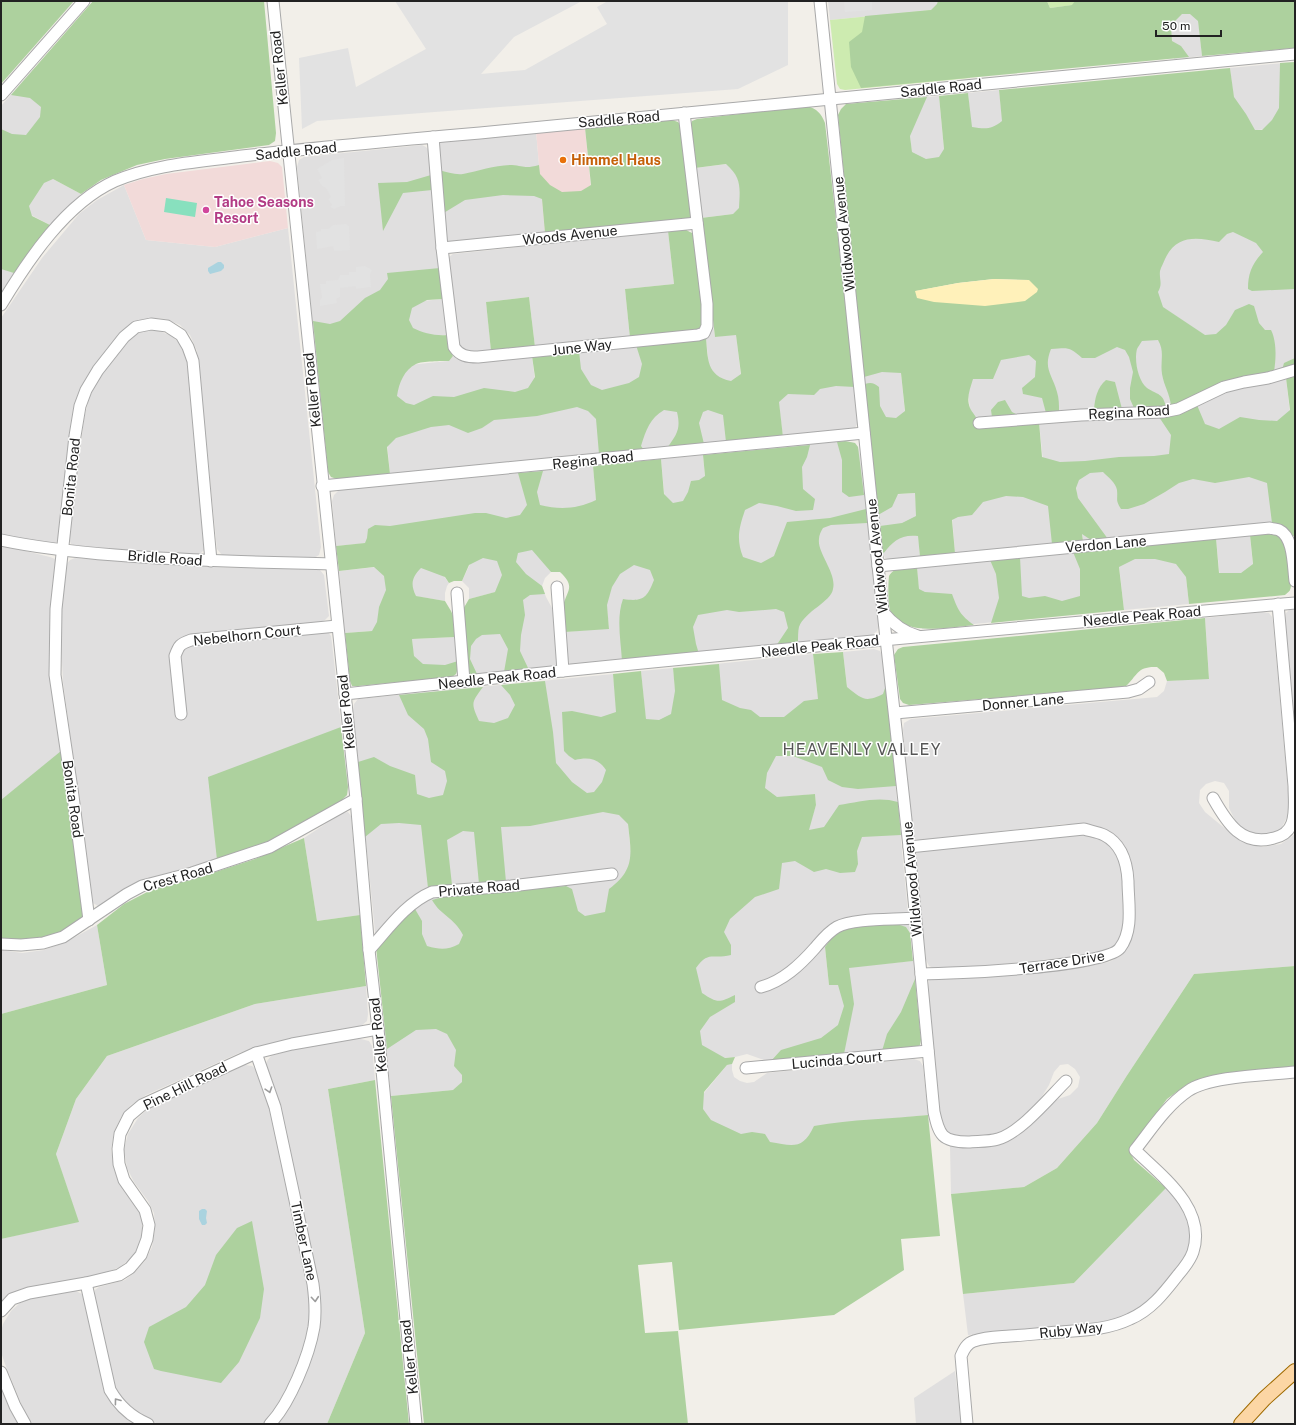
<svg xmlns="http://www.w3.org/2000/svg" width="1296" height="1425" viewBox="0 0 1296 1425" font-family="'Public Sans',sans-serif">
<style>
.residential{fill:#e0dfdf}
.commercial{fill:#f2dad9}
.grass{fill:#cdebb0}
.forest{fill:#add19e;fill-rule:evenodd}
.sand{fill:#fff1ba}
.pitch{fill:#88e0be}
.parking{fill:#e2e2e2}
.water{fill:#aad3df}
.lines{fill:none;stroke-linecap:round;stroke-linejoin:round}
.minor-casing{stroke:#a9a9a9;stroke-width:13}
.major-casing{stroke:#a06b00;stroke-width:16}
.minor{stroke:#fff;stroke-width:11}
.major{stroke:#fcd6a4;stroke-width:14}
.oneway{stroke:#9c9c9c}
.food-dot{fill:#e8710a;stroke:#fff;stroke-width:1.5}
.hotel-dot{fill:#d1479c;stroke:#fff;stroke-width:1.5}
.labels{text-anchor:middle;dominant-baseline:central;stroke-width:3;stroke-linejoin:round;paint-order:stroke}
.street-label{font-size:14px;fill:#222;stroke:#fff}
.food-label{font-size:14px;font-weight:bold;fill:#c56008;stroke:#fff;text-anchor:start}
.hotel-label{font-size:14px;font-weight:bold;fill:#b23c85;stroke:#fff;text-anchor:start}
.quarter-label{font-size:16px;letter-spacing:1px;fill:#555;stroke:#fff}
</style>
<rect width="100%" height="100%" fill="#f2efe9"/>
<g class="residential">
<polygon points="828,1 963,1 963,7 830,20"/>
<polygon points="1168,1 1196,1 1202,56 1174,59"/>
<polygon points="1295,62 1295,126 1238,132 1230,68"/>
<polygon points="35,67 77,103 23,163 81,194 50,225 1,199 1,106"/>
<polygon points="999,90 1006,154 974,157 968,93"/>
<polygon points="939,96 945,160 913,163 906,99"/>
<polygon points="536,131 545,233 454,243 448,242 445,239 437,149 439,143 444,139"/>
<polygon points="422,145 426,147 429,151 440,268 391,304 443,299 447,335 315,348 297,167 299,160 304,157"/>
<polygon points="744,162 749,212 701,218 695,168"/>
<polygon points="124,185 146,240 215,247 288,228 321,547 319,555 314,558 229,556 222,555 217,549 197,351 190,335 180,325 166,319 150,318 133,323 120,333 87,379 78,394 74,412 59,535 57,542 52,545 5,535 1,534 1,318 42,258 79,214 97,200"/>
<polygon points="1295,222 1295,366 1166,407 1079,410 971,418 964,357 1114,240"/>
<polygon points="668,231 674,284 625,289 630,338 535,347 529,297 486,302 491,351 466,352 460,347 457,340 448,262 449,257 453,254"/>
<polygon points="1,244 26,257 14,273 1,295"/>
<polygon points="713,324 715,337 736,334 742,385 726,442 390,474 385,422 389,367 448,361 453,356 461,360 532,356 538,406 579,351 636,345 711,388 706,338 710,334"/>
<polygon points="144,330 159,331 172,336 180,344 186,355 189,370 206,542 204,550 200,554 193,555 78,547 71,544 69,539 84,419 89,398 98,380 117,354 131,338"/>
<polygon points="900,362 906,424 869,428 863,366"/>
<polygon points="853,373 859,420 855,428 848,431 783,437 776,382"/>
<polygon points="1286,378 1295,458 1272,523 1083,541 1075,478 1052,544 955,553 950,489 1045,481 1039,422 1172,416 1177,468 1197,405 1228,391"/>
<polygon points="845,441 855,443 858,447 860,455 879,625 877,631 871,636 570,665 568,659 565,632 609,628 598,521 516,529 551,572 545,578 542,586 546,597 552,608 553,613 557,659 556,666 552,668 473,675 464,636 507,589 469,599 469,588 462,581 485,532 416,539 449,583 447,586 445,593 445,601 408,595 411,628 345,633 339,571 404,564 402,540 336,546 332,501 334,495 339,490 593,466 598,520 666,513 661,459 703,455 708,510 732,452"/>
<polygon points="915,493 920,557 889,559 885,558 883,554 876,496"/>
<polygon points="1250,535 1256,597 1222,601 1216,538"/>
<polygon points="1182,541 1189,604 1124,610 1117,548"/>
<polygon points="1,545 50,557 55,559 56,567 50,611 51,680 83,905 1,939"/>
<polygon points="1083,551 1090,613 922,629 917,567"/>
<polygon points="75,558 210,567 314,569 320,570 324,575 329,616 325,620 321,622 190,636 181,640 174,645 171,656 176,691 176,718 185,718 184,699 179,655 181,649 188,646 200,643 321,631 328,632 331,636 332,643 348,787 347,795 342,800 299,828 273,842 244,852 146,879 132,886 107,904 98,906 93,903 63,682 61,642 62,607 66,565 70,560"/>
<polygon points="1291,608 1295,608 1295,725 1285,620 1286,613"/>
<polygon points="1262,612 1269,613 1272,617 1273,623 1289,801 1287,817 1281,829 1272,835 1260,835 1245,831 1236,822 1229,808 1229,791 1224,783 1215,781 1206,784 1200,790 1199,803 1205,812 1239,840 1263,847 1281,844 1295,834 1295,966 1194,974 1126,1077 1097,1123 1057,1168 1024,1187 951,1194 950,1146 965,1147 997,1145 1013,1138 1028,1127 1051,1104 1058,1099 1070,1095 1078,1087 1080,1077 1075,1069 1068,1064 1060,1065 1054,1072 1049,1085 1041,1098 1020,1121 1007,1130 993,1135 959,1137 949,1134 944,1130 941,1122 928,991 929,980 1078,968 1109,962 1122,955 1128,946 1133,933 1133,916 1131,860 1127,850 1118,840 1083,824 1065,824 920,840 914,839 912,830 903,730 904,723 911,719 1157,697 1164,691 1167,681 1209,678 1205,618"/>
<polygon points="455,637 458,668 456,674 416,681 412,639"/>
<polygon points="874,649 880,651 883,657 910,933 906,927 834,935 825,947 829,985 849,967 913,961 921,1040 920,1045 914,1048 771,1061 764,1060 747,1054 735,1057 699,1060 640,944 639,937 706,930 808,830 816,805 815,794 752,800 621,751 639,937 515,1084 391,1096 384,1024 460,1017 378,962 353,710 354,704 358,699 613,674 619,735 647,732 641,671 673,668 679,729 706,665 813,654 820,715 850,712 843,652"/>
<polygon points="348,812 351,816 360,915 317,921 304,838 342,813"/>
<polygon points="1080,834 1095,836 1106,842 1114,849 1119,857 1122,870 1124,908 1123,932 1119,943 1113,948 1098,954 948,970 936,969 929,966 926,960 916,859 917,853 921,850"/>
<polygon points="97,925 107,985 1,1014 1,950 22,953 44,950 66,942"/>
<polygon points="366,986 368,1014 367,1021 361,1026 291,1038 239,1053 146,1095 131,1105 121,1117 114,1132 111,1150 114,1167 120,1184 135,1203 142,1216 142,1231 140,1246 131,1258 120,1267 105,1273 83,1278 27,1288 11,1294 1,1304 1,1239 78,1221 56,1154 76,1099 107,1056 255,1004"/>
<polygon points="350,1039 361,1039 369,1041 372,1046 375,1080 328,1089 365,1333 327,1424 276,1424 318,1327 265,1067 267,1061 271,1056 294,1049"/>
<polygon points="914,1059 920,1061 923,1066 928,1115 889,1119 894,1171 698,1138 695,1104 727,1065 732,1064 732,1070 734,1077 740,1081 747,1083 754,1082 767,1073 775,1072"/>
<polygon points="245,1065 252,1066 257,1070 272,1109 311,1295 311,1318 302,1355 284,1397 276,1412 264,1424 159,1424 138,1416 124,1405 112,1385 94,1296 95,1290 99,1287 125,1280 135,1272 145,1261 152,1247 155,1230 154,1213 148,1201 134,1182 127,1168 124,1149 128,1134 138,1118 150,1107"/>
<polygon points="1166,1188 1180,1202 1188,1217 1191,1243 1187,1252 1168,1281 1156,1296 1138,1309 1117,1320 1090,1325 968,1335 963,1294 1074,1283"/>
<polygon points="67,1291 76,1291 82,1294 85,1299 107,1393 116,1408 127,1418 137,1424 32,1424 23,1408 5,1364 1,1352 1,1332 3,1324 11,1311 20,1303 32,1298"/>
<polygon points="955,1371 961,1424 916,1424 914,1398"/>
<polygon points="1,1386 11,1410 19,1424 1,1424"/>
</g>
<g class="commercial">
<polygon points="585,128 595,229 545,233 536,131"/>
<polygon points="270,161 278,163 282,167 288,228 215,247 146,240 124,185 143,179 166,174"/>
</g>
<g class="grass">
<polygon points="1047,1 1075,1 1073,5 1050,8"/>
<polygon points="963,7 970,78 845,90 840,89 837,84 830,20"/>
</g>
<g class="forest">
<polygon points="1,1 74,1 1,84"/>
<polygon points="93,1 264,1 276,133 275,141 269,145 165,159 137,165 101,180 81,194 53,179 44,183 29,206 32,216 50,225 14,273 1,269 1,129 12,134 26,135 40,117 41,107 30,98 11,95"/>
<polygon points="938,1 1047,1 1050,8 1072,5 1075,1 1295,1 1295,48 1202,56 1198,21 1190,14 1182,14 1171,25 1172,41 1181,46 1189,57 861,88 851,67 849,42 862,32 865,16 931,10 937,4"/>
<path d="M1295,62V289L1252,291L1248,289C1248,273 1252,264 1263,252L1256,243L1233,232L1227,234L1219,242C1196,237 1176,235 1165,259C1164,262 1161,267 1160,271C1159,279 1163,284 1158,292L1163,307L1205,335L1216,334L1226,325L1235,310L1249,304L1254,306L1259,323L1265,330H1271C1277,342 1276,359 1274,372L1171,406C1170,394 1164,386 1162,374C1160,361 1165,352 1158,340L1142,341C1140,344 1138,347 1137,349C1134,360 1138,381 1147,388C1158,395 1163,393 1166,407L1134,408L1130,399V388L1133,372L1129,357L1125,350L1117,347L1095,358H1082C1069,346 1068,348 1051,349C1043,369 1052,374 1057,392C1059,398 1059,405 1059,411L1046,413L1042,398L1023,394L1022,388L1035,377L1036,361L1029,355L1001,360L993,379H973C970,389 966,398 970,408C972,413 977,416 977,422H1039L1042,457L1060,462L1085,461L1119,457L1154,456L1169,454L1171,435L1159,417C1174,416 1184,413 1197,405L1205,424L1219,429L1240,417L1259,420L1277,421L1290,410L1286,378L1295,375V536H1293C1287,527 1282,526 1272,523L1267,483L1249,477L1215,483L1193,479L1179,483L1165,492L1144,504L1128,509H1121C1115,499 1118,500 1117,490C1116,483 1108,477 1103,472L1090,473L1079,480L1076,488L1078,498L1108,539L1091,540L1082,534L1083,541L1052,544L1048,506L1023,497L1006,496L983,502L972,515L958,517L952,520L955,553L920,557L918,536C901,534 893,541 883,554L880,526L902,523L916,516L915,493L898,494L892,507L878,515L865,384C871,382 874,383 879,387L880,406L886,417L896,418L905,411L901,373L882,372L864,377L838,115L841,109L846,104L927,97L910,136L912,152L926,159L939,157L944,149L939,96L968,93L972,127C985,129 991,130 1002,121L999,90L1230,68L1234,97L1246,114L1255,130H1262L1272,120L1279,108L1280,63ZM994,279L1029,280L916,291L958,283Z"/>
<path d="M807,106C817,109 821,113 825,123L855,387L836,386L820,389L814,395L788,394L779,402L783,437L726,442L723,415L708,410L703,412L699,423L704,444L667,448C677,434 681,429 677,412L664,410C650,418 646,430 641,446L644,450L599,454L596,419L588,411L577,407L537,416L494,420L482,428L468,433L449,425L431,427L396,438L387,447L390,474L337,479L331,477L328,472L313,321L330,324L340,321L365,298L380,290L388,279L387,273L440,268L443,299L427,300L412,308L409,320L413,328C423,333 435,336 447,335L448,347L453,356L449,361C442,361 422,361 416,364C404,370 399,383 397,396L406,403L414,405L433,396L454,397L484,388L515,392L528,388L535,377L532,356L579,351L581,369L591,385L602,390L629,383L639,377L642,364L636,345L706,338C708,358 706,376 731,381L741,374L736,335L715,337L701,218L733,214L739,208C740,188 742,178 726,164L695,168L690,126L692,121L697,119Z"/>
<path d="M672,120L678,122L681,126L691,217L689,221L545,233L542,199L534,196L503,195L465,200L442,214L439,170C447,172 455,175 463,174C479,171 495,165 512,165C524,166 525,169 539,165L540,174L550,185L562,192L581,191L591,185L585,128Z"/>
<polygon points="431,175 432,190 403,193 383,231 378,183 407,182"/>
<polygon points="686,230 692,233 695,239 703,317 702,325 699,330 630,338 625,289 674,284 668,231"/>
<polygon points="529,297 535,347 491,351 486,302"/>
<polygon points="1295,358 1295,366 1282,370 1284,363"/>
<path d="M1106,380L1115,382L1122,409H1094C1095,398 1097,388 1106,380Z"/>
<polygon points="1005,400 1012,412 1018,415 992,417 991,410 998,402"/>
<polygon points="845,441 855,443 858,447 864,495 849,497 842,492 842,460 837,442"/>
<path d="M810,445L807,457L802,467L803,489L815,499L813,510L796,511L777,506L759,503L745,510C739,528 736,539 743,557L761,563L774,556L787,522L830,518L866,509L867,523L831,525L823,528C821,531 819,535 819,539C817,553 837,573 833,589C831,602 805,611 799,627C798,631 798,637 798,642L776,646L788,628L784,612L776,609L739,612L727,610L698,615L693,627L696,644L699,654L622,661C621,642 616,618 623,599C643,602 647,598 654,580L650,570L634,565L620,574L612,587L607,605L609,629L565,632C564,625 562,614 563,606C567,590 576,587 560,572H551L532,550L518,553L516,562L526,574L542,586L545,594L530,595L523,600L525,615L521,635L520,651L529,670L504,672L508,649L500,634L482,635L476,639L471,646L470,659L477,674L473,675L469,673L462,611L469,599L495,592L502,575L497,561L483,558L469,565L462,581H454L449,583L445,577L421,568C412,577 410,584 416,596L445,601L451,611L454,618L455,637L412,639L414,656L423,664L445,665L458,661V668L456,674L452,677L358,686H352L350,681L345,633L372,631L377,622L379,607L386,590L384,576L374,567L339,571L336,546L365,543L367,538L368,529L375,525L390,526L475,513H486L506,518L520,515L527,505L518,473L543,471L537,492L540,505C560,510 577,509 596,500L593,466L661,459L664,494L673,503L683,501L688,492L691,481L699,480L705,476L703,455Z"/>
<path d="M1269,533C1275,534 1279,535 1283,540C1287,547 1294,583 1290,590C1290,591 1286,594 1285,595L1189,604L1186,577L1176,564L1155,559H1135L1119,567L1124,610L991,623L999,598L996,574L990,560L1020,557L1022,596L1029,598L1045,596L1062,601L1080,596V569L1073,552L1216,538L1219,573H1241L1253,564L1250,535Z"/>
<path d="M917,567L919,589L925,592L952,594C958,610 960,615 974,625C953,627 900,638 890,610C888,601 888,585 889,576C895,566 906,568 917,567Z"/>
<path d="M1205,618L1209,679L1167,681L1164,673L1157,667C1137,666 1138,675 1125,687L909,705L903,703L900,699L894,655L898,649L903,647Z"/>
<path d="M843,652L847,687C862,699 865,703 883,694L886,685L896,786L858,789L842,787L828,780L822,767L793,756H776L767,773L765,788L777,797L815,794L816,805L809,830L824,827L839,805C858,802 879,796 898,802L901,835L862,837L857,851L858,864L855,872L840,873L826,869L814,872L795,861L782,863L779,889L755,897L730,919L724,932L731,945V955C712,960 709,950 696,968L702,993C717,1003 719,1003 735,995V1002L710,1017L700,1031L702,1045L725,1058L735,1057L732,1064L727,1065L704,1092L703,1109L711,1120L741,1134L752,1132L765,1134L770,1142C793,1146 803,1150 814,1126C852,1119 890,1119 928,1115L940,1236L901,1239L904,1270L834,1315L679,1330L672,1262L638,1265L645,1333L678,1331L688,1424H424L391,1096L453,1090L462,1082V1075L454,1066L456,1050L447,1034L436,1029L416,1030L387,1049L376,947L407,913L415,909L422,921V934L427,946C441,950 447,950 459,944L463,935C454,917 441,916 432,900L443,897L566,886L572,889L578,911L585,916L605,912L609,889C636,869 631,853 628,824L619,815L603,812L530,826L501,827L506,882L479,884L474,832L463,831L447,840L452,885L428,888L421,825L399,823L381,824L365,837L358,762L374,757L390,766L415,775L417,794L429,798L443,795L447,781L445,771L431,762L428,739L424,729L408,715L399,695L483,687C471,703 471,703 479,721L494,723L508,718L515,705L510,695L501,685L545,681L553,732L556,763L572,782L587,793L594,792L602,782L606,770C598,758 588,757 575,760L569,756L564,751L562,712L572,711L601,717L616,712L613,674L641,671L646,719L659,720L671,714L675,691L673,668L719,664L722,700L740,708L751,710L760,717H784L804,701L818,699L813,654Z"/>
<polygon points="341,727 348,787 347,795 342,800 299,828 273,842 217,860 208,777"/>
<polygon points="61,751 84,913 81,919 68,928 51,936 31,940 1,939 1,800"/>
<polygon points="304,838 317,921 360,915 366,986 255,1004 107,1056 76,1099 56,1154 79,1222 1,1239 1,1014 107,985 97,925 124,904 155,888 206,875 255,859"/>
<path d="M897,924L906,927L910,933L913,961L849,968L854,1004L844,1054L771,1061L781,1050L821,1038L838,1025L844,1006L838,985H829L825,947C830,940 835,933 843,929C856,924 883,925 897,924Z"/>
<polygon points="1295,966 1295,1067 1208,1076 1186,1085 1167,1099 1132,1146 1130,1152 1134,1160 1166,1188 1074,1283 963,1294 951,1194 1024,1187 1057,1168 1097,1123 1126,1077 1194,974"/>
<polygon points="915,979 921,1040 920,1045 914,1048 882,1051 887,1034 901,1012"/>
<polygon points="375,1080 409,1424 327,1424 365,1333 328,1089"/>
<polygon points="252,1221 264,1289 260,1318 239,1362 221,1383 161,1371 154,1369 144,1342 149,1327 186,1307 205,1285 216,1255 237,1228"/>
</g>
<polygon class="sand" points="994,279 1029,280 1038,289 1037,292 1025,301 985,306 934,302 917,298 915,291 958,283"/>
<polygon class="pitch" points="166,198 197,203 195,217 164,212"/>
<g class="parking">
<polygon points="395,1 582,1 514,37 481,74 525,70 607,24 597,7 608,1 788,1 788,65 738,89 317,121 302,129 299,58 348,48 356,87 426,49"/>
<polygon points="844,1 872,1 872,10 845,12"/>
<polygon points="344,158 345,206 341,206 334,209 330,207 332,205 328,199 331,197 326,188 322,186 318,180 322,178 317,169 332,160"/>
<polygon points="346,224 349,226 350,250 334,251 333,246 317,249 316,232 321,231 321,229 328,229 333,225"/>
<polygon points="365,266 372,270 370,275 371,287 356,289 356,286 340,288 340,297 336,299 337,303 320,306 320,300 322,297 320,284 326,284 326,281 338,280 340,275 349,275 349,272 356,272 356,267"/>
</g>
<g class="water">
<polygon points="218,262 221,262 224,265 224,268 221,271 210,274 208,271 208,268"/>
<polygon points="202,1209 205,1209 207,1211 206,1218 207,1223 205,1225 202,1225 199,1219 199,1211"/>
</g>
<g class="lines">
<g class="minor-casing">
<g id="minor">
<polyline points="273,1 356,799 369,950 378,1029 416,1424"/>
<path d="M820,1L878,566L909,847L934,1112C939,1135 942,1142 968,1142C977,1141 989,1142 998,1139C1020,1133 1049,1098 1066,1081"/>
<polyline points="1,95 84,1"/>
<path d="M433,137L442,248L454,347C460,356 467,357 478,357L698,335L704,333L707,326V304L684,113"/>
<polyline points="442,248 697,223"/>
<path d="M1,305C28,260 66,203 115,181C155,164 200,162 242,156C321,147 400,140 480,133C752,107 1023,80 1295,54"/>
<polyline points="979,423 1081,415 1163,412 1178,409 1224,387 1244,382 1268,378 1295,370"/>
<polyline points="322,486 864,433"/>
<path d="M1,540C39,548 77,552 115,555C187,561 259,562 331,564"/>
<path d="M878,566L1270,528C1272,529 1277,529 1279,530C1294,537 1293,567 1295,581"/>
<polyline points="557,587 563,671"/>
<polyline points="457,593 464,681"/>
<path d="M883,612C892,623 903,632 918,636"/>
<path d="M345,694C661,659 978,631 1295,603"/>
<polyline points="895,713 1128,692 1139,689 1149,682"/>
<path d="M181,714L175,656C179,645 180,644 191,640L337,626"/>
<path d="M1213,798C1227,823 1242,847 1274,838C1283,836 1289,832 1292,823C1296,811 1294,798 1294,786L1278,604"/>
<path d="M909,847L1084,829C1090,831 1098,832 1104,835C1122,844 1127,862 1128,881C1128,902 1134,930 1120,948C1107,967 951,974 921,974"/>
<polyline points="89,920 73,796 55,675 56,609 75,436 80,406 86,390 98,370 124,337 136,327 151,324 167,326 181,335 188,347 193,361 211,561"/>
<polyline points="1,944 21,945 43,943 63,937 127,894 142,886 192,873 270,847 356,799"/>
<path d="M369,950C388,929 406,903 432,892L511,886L612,874"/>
<path d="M761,987C783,981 800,965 815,948C821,941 828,932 837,927C853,918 895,920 915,918"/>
<path d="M256,1053L275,1107L313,1284C315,1299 316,1313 314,1327C309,1356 290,1403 270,1424"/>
<polyline points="746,1068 928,1051"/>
<path d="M86,1283L110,1390C119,1406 131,1417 148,1424"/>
<polyline points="1,1311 12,1299 29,1293 86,1283 119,1275 130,1268 141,1255 147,1239 149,1225 145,1210 124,1180 119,1164 118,1149 120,1134 129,1116 142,1105 256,1053 292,1044 378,1029"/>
<polyline points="1,1372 15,1406 25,1424"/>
<path d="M967,1424L961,1356C964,1349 967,1343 974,1341C986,1337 999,1337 1010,1336C1027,1335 1043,1333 1059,1332C1083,1330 1107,1330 1130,1319C1151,1310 1164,1293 1178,1275C1184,1268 1190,1261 1193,1252C1207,1209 1162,1176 1135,1150C1151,1130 1166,1106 1188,1091C1209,1076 1268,1075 1295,1072"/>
</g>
</g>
<g class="major-casing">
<polyline id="major" points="1241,1424 1264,1399 1295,1371"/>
</g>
<use href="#minor" class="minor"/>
<use href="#major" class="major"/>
</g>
<defs><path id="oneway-chevron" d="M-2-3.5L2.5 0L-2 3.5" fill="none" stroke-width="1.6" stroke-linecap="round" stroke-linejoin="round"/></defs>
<g class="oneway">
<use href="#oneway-chevron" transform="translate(269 1090) rotate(72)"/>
<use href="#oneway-chevron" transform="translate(315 1299) rotate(85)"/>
<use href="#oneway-chevron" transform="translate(117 1401) rotate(-127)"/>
</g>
<circle class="food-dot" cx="563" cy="160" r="4"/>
<circle class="hotel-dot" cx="206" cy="210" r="4"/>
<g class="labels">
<g class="street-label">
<text transform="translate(279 68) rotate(-96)">Keller Road</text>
<text transform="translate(941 88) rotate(-6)">Saddle Road</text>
<text transform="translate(619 119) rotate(-5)">Saddle Road</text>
<text transform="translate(296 151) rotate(-6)">Saddle Road</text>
<text transform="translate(844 234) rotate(-96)">Wildwood Avenue</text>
<text transform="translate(570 235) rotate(-6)">Woods Avenue</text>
<text transform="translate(582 347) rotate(-6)">June Way</text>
<text transform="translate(312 390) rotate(-96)">Keller Road</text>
<text transform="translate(1129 412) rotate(-3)">Regina Road</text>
<text transform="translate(593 460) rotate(-6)">Regina Road</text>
<text transform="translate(71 477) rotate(-84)">Bonita Road</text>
<text transform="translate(1106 544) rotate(-5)">Verdon Lane</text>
<text transform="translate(877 556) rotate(-96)">Wildwood Avenue</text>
<text transform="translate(165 558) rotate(4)">Bridle Road</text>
<text transform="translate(1142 616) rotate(-5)">Needle Peak Road</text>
<text transform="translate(247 635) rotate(-6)">Nebelhorn Court</text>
<text transform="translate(820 646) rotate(-6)">Needle Peak Road</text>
<text transform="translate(497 678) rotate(-6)">Needle Peak Road</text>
<text transform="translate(1023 702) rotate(-5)">Donner Lane</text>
<text transform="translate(346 712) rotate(-96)">Keller Road</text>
<text transform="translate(73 799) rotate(82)">Bonita Road</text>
<text transform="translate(178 877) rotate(-16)">Crest Road</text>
<text transform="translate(912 879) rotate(-95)">Wildwood Avenue</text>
<text transform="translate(479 888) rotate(-5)">Private Road</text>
<text transform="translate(1062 962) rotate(-9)">Terrace Drive</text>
<text transform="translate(378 1035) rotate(-96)">Keller Road</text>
<text transform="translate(837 1060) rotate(-5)">Lucinda Court</text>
<text transform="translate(185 1086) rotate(-26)">Pine Hill Road</text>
<text transform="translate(304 1241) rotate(78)">Timber Lane</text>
<text transform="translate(1071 1330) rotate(-6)">Ruby Way</text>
<text transform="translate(409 1357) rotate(-96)">Keller Road</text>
</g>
<g class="food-label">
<text x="571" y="160">Himmel Haus</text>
</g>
<g class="hotel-label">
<text x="214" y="202">Tahoe Seasons<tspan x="214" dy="16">Resort</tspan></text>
</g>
<g class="quarter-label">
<text x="862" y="749">HEAVENLY VALLEY</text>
</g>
</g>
<rect width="1296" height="1425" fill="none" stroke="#222222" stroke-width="4"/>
<path d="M1156 30v6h65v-6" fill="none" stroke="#222222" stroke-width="2"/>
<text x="1162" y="30" font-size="12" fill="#222222" stroke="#ffffff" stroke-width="3" paint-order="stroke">50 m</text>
</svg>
